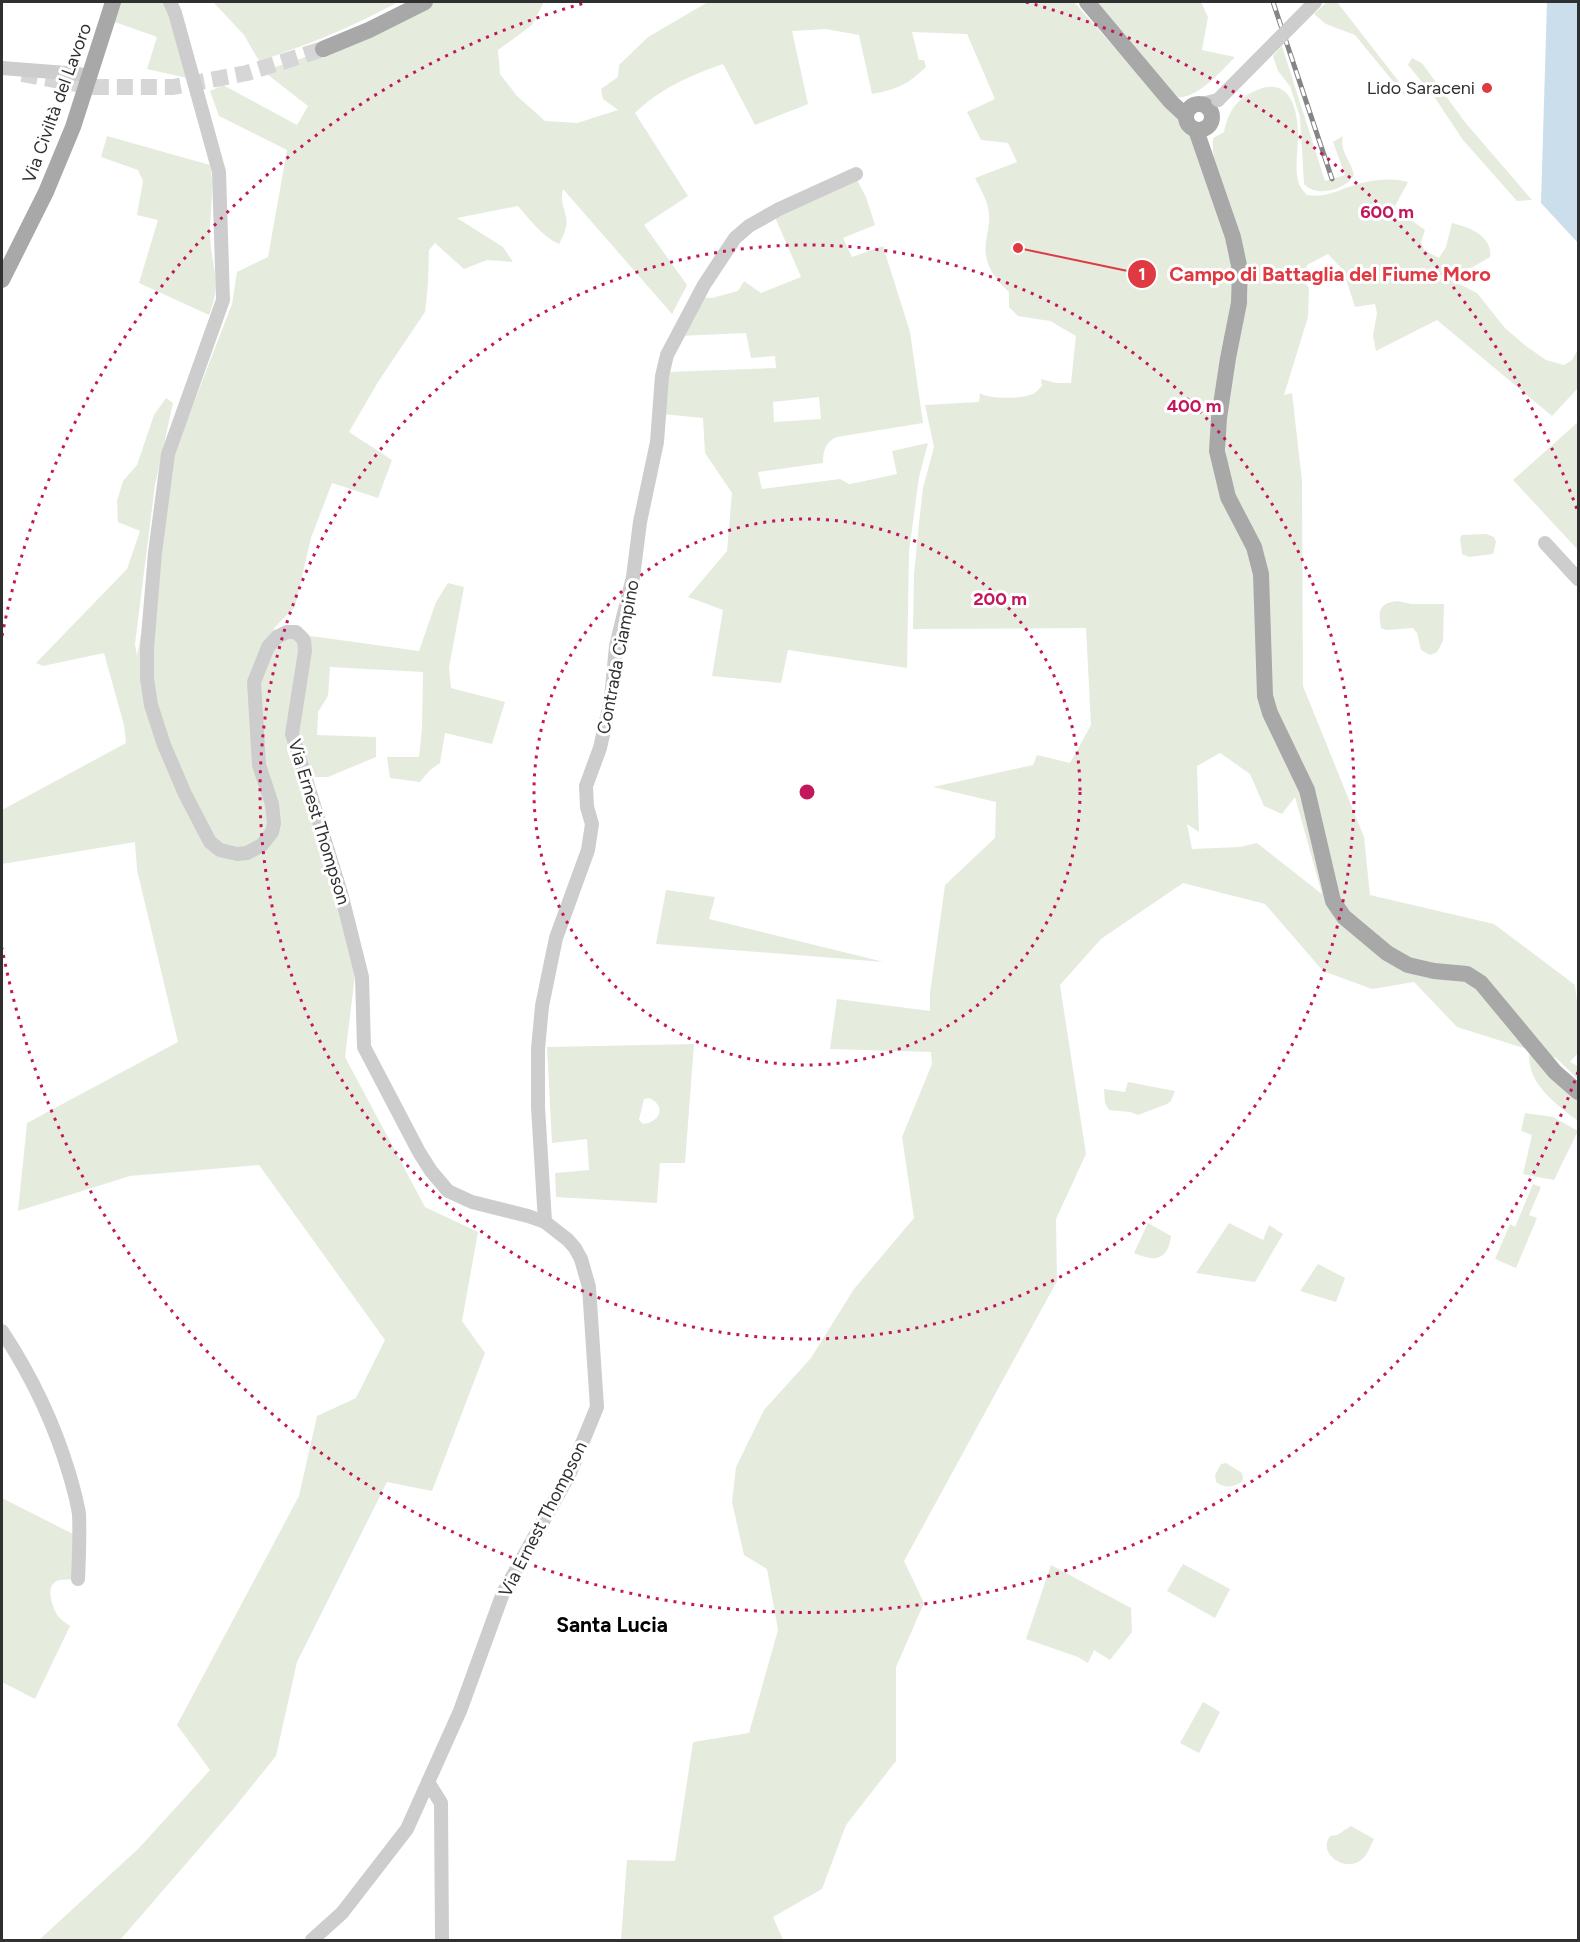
<svg xmlns="http://www.w3.org/2000/svg" width="1580" height="1942" viewBox="0 0 1580 1942" font-family="Figtree,sans-serif">
<style>
.green{fill:#e5ecde;fill-rule:evenodd}
.water{fill:#cbdeeb}
.lines{fill:none;stroke-linecap:round;stroke-linejoin:round}
.major-tunnel{stroke:#d6d6d6;stroke-width:16;stroke-dasharray:16 8;stroke-linecap:butt}
.minor{stroke:#cdcdcd;stroke-width:14}
.major{stroke:#a8a8a8;stroke-width:16}
.rail-casing{stroke:#858585;stroke-width:5}
.rail{stroke:#fff;stroke-width:3;stroke-dasharray:9;stroke-linecap:butt}
.minor-bridge{stroke:#cdcdcd;stroke-width:14}
.ring{fill:none;stroke:#c2185b;stroke-width:3;stroke-dasharray:3 6}
.poi-dot{fill:#df3942;stroke:#fff;stroke-width:2}
.labels{text-anchor:middle;dominant-baseline:central;stroke-width:6;stroke-linejoin:round;paint-order:stroke}
.poi-label{font-size:18px;fill:#303030;stroke:#fff;text-anchor:end}
.street-label{font-size:18px;fill:#303030;stroke:#fff}
.quarter-label{font-size:21px;font-weight:bold;fill:#000;stroke:#fff}
.centre{fill:#c2185b;stroke:#fff;stroke-width:3}
.ring-label{font-size:18px;text-anchor:middle;font-weight:bold;fill:#c2185b;stroke:#fff;stroke-width:6;stroke-linejoin:round;paint-order:stroke}
.leader{fill:none;stroke:#df3942;stroke-width:2}
.callout-dot{fill:#df3942;stroke:#fff;stroke-width:2}
.mark-label{font-size:18px;text-anchor:middle;font-weight:bold;fill:#fff}
.callout-label{font-size:20px;text-anchor:middle;font-weight:bold;fill:#df3942;stroke:#fff;stroke-width:6;stroke-linejoin:round;paint-order:stroke}
</style>
<rect width="100%" height="100%" fill="#fff"/>
<g class="green">
<polygon points="118,2 164,2 169,12 187,78 147,69 157,37 112,21"/>
<path d="M215,2H398C353,27 307,45 259,61L244,35L214,3Z"/>
<path d="M436,2H544L532,25L498,50L500,74L517,96L545,121L577,123L618,110L603,99L601,89L618,77L619,65L648,37L708,2H1074L1158,97L1183,117L1184,124L1195,136L1196,150L1226,235L1234,261L1232,302L1220,356L1212,420L1210,449L1224,499L1243,533L1249,522C1212,462 1226,401 1240,336C1244,316 1250,294 1248,273C1243,227 1210,185 1213,138L1224,132C1227,118 1232,105 1244,97C1284,71 1298,98 1298,137C1298,152 1294,169 1299,184C1301,188 1304,192 1307,195C1325,198 1335,191 1352,186C1368,180 1392,177 1408,182L1395,206L1400,212L1425,230L1421,242L1424,250L1439,258L1446,247L1452,223C1469,227 1493,236 1490,257L1473,267L1446,275L1450,279L1477,293L1505,328L1526,346L1546,360L1564,365L1572,360L1578,349V388L1552,416L1437,320L1376,351L1373,336L1377,313L1375,304L1355,307L1343,270L1328,254L1307,265L1304,281L1309,288L1308,317L1284,395L1292,393L1302,481L1303,686L1364,837L1370,895L1494,924L1575,985L1578,1010V1053L1570,1062L1578,1066V1079L1556,1058L1534,1052L1556,1077L1578,1098V1121C1556,1104 1524,1082 1530,1050L1457,1027L1414,982L1372,989L1323,971L1265,904L1183,883L1101,939L1060,985L1086,1154L1056,1219L1057,1281L904,1561L924,1603L896,1667V1761L846,1825L822,1889L773,1917L783,1940H621L627,1860L675,1861L693,1742L749,1733L778,1630L767,1569L744,1555L732,1502L736,1467L764,1410L811,1358L854,1289L914,1218L902,1137L932,1064L931,1052L830,1049L837,999L930,1011V993L945,885L995,838L996,802L933,787L1033,765L1037,755L1070,763L1091,725L1086,628L913,629L914,574L919,523L923,488L934,447L925,405L979,402L980,393C988,399 1019,399 1030,395C1035,394 1038,390 1042,386L1041,379L1056,383H1071L1076,336L1050,321L1018,316L1009,307V292C994,278 983,264 986,242C987,233 990,224 989,214C988,201 981,190 975,178L1017,162L1008,143L981,140L967,112L995,99L967,34L912,32L919,60H924L926,67C907,85 898,89 872,94L859,35L826,29L792,31L808,104L755,125L723,64C689,76 661,88 635,113L688,196L644,225L687,285L672,314L563,189C558,214 576,214 559,244C542,236 530,220 518,206L457,218L503,247L513,262L487,260L464,269L435,243L429,250L428,284L425,312L378,382L349,432L392,460L378,498L332,483L311,538L295,607L273,629L296,637L302,645L287,750L320,837L356,967L345,1057L425,1207L478,1232L462,1321L485,1353L432,1491L387,1482L297,1662L276,1756L230,1813L120,1940H39L139,1848L210,1770L177,1725L299,1496L317,1416L356,1398L385,1340L259,1165L130,1176L18,1211L27,1123L178,1042L137,870L135,842L2,864V810L126,743L124,725L104,653L43,666L36,663L127,569L140,531L118,522L117,501L123,481L137,465L154,415L166,398L173,403L155,485L135,644L137,656L174,454L232,304L237,272L268,257L287,150L219,116L210,91L223,85L297,125L308,106L263,71C322,52 381,31 436,2ZM1220,753L1250,774L1264,806L1282,814L1295,797L1322,894L1257,843L1240,847L1192,849L1187,824L1199,832L1197,766Z"/>
<path d="M1092,2H1201L1208,17L1202,50L1235,57C1221,71 1197,100 1176,97Z"/>
<polygon points="1327,2 1337,2 1403,87 1405,96 1355,35 1326,24 1314,14"/>
<path d="M1282,46L1325,181L1345,175L1333,142L1343,136C1339,151 1351,160 1354,175C1346,190 1316,198 1304,184L1300,117L1290,86L1278,71L1273,56Z"/>
<polygon points="1412,58 1422,63 1464,121 1532,200 1517,201 1463,140 1435,98 1408,65"/>
<path d="M107,136L210,165C215,188 210,209 210,231C210,264 223,281 209,315L139,283L158,220L137,215L143,181L138,170L101,157Z"/>
<path d="M856,178L866,197L875,225L843,238L852,257L883,246L910,332L923,423L837,437C825,442 823,451 823,463L758,472L762,489L840,479L849,484L855,483L897,474L892,451L928,443L919,477L909,551L907,668L788,650L781,683L712,676L723,610L688,597L727,551L732,493L705,453L703,418L662,414L667,372L776,368L775,356L751,358L746,333L679,336L700,297L712,298L738,291L744,281L761,293L801,277L774,215ZM819,397L821,419L774,422L773,402Z"/>
<polygon points="1578,422 1578,550 1513,480"/>
<polygon points="1486,534 1494,537 1496,542 1493,554 1469,557 1462,554 1460,538 1462,535"/>
<polygon points="448,583 464,587 449,667 451,688 505,702 492,744 445,733 440,763 430,770 420,782 390,778 387,757 419,757 422,728 423,672 330,667 328,696 318,712 317,735 376,737 376,757 328,777 310,777 295,731 311,636 419,651 436,602"/>
<path d="M1398,601L1411,604H1444L1443,641L1437,652L1430,655L1421,650L1417,633L1413,628L1386,630L1381,628C1378,610 1379,603 1398,601Z"/>
<polygon points="666,890 715,897 709,919 884,962 656,944"/>
<path d="M694,1044L685,1163H660L657,1203L556,1197L555,1173L589,1170L587,1139L552,1143L547,1047ZM649,1098C667,1106 660,1122 643,1124L639,1120L644,1099Z"/>
<polygon points="1128,1082 1175,1091 1171,1101 1167,1104 1138,1115 1130,1112 1109,1110 1105,1103 1104,1089 1125,1092"/>
<polygon points="1525,1113 1553,1117 1578,1131 1554,1180 1523,1174 1532,1135 1521,1131"/>
<polygon points="1533,1184 1541,1187 1529,1215 1537,1218 1516,1268 1495,1259 1510,1224 1515,1227"/>
<path d="M1148,1223L1171,1236C1168,1261 1154,1262 1134,1253Z"/>
<polygon points="1229,1223 1263,1240 1269,1225 1283,1234 1255,1282 1196,1273"/>
<polygon points="1318,1264 1345,1278 1336,1302 1300,1291"/>
<path d="M1226,1463L1242,1473L1243,1478L1242,1482C1233,1487 1225,1489 1216,1482L1215,1475L1221,1464Z"/>
<path d="M2,1498L77,1536L74,1580C68,1580 59,1578 54,1583C46,1589 53,1609 58,1616C61,1620 66,1623 70,1626L35,1699L2,1682Z"/>
<polygon points="1183,1564 1230,1589 1215,1618 1167,1591"/>
<polygon points="1051,1565 1131,1608 1132,1632 1110,1660 1094,1650 1088,1663 1078,1657 1026,1639"/>
<polygon points="1203,1702 1220,1712 1199,1753 1180,1743"/>
<path d="M1351,1826L1374,1839C1371,1844 1369,1851 1365,1856C1350,1876 1316,1855 1330,1836L1337,1835Z"/>
</g>
<polygon class="water" points="1547,2 1578,2 1578,243 1541,203"/>
<g class="lines">
<polyline class="major-tunnel" points="22,74 93,87 173,87 247,73 323,49"/>
<g class="minor">
<polyline points="170,2 175,13 219,172 223,300 168,454 155,553 147,648 147,679 151,705 164,745 185,794 210,842 220,850 237,854 247,853 262,845 272,832 274,823 272,804 259,765 254,682 268,647 277,637 287,632 296,632 304,640 305,651 292,734 341,893 362,977 364,1047 419,1152 431,1171 448,1191 472,1202 528,1216 545,1222 568,1240 575,1248 581,1259 589,1287 597,1407 569,1475 503,1593 460,1711 407,1829 342,1913 312,1940"/>
<polyline points="2,68 79,74 89,77"/>
<polyline points="1201,104 1218,100"/>
<polyline points="1545,543 1578,579"/>
<polyline points="545,1222 538,1107 538,1049 542,1006 556,938 588,850 592,824 587,807 586,786 600,748 611,699 616,646 633,577 640,522 657,442 662,376 667,355 704,285 735,238 749,226 779,209 856,174"/>
<path d="M2,1331C31,1375 54,1423 69,1473C73,1487 77,1500 79,1514C80,1536 79,1557 78,1579"/>
<polyline points="428,1782 441,1803 442,1940"/>
</g>
<g class="major">
<polyline points="1087,2 1171,102 1185,115"/>
<polyline points="323,49 369,30 425,2"/>
<circle cx="1199" cy="117" r="13"/>
<polyline points="1196,130 1233,237 1240,270 1239,303 1228,358 1219,418 1217,451 1228,497 1254,547 1261,574 1265,696 1270,713 1307,790 1333,901 1344,917 1387,953 1408,965 1434,971 1467,974 1481,983 1555,1072 1578,1092"/>
<polyline points="2,280 46,192 73,127 113,2"/>
</g>
<g class="rail-casing">
<polyline id="rail" points="1273,2 1332,179"/>
</g>
<use href="#rail" class="rail"/>
<polyline class="minor-bridge" points="1218,100 1315,2"/>
</g>
<g class="ring">
<circle cx="807" cy="792" r="273"/>
<circle cx="807" cy="792" r="547"/>
<path d="M1578 1072A820 820 0 0 1 2 948M2 636A820 820 0 0 1 588 2M1026 2A820 820 0 0 1 1578 512"/>
</g>
<circle class="poi-dot" cx="1487" cy="88" r="6"/>
<g class="labels">
<g class="poi-label">
<text x="1475" y="88">Lido Saraceni</text>
</g>
<g class="street-label">
<text transform="translate(57 103) rotate(-70)">Via Civiltà del Lavoro</text>
<text transform="translate(618 657) rotate(-79)">Contrada Ciampino</text>
<text transform="translate(319 822) rotate(73)">Via Ernest Thompson</text>
<text transform="translate(543 1519) rotate(-63)">Via Ernest Thompson</text>
</g>
<g class="quarter-label">
<text x="612" y="1624">Santa Lucia</text>
</g>
</g>
<circle cx="807" cy="792" r="9" class="centre"/>
<g class="ring-label">
<text x="1387" y="218">600 m</text>
<text x="1194" y="412">400 m</text>
<text x="1000" y="605">200 m</text>
</g>
<path class="leader" d="M1018 248L1142 274"/>
<g class="callout-dot">
<circle cx="1018" cy="248" r="6"/>
<circle cx="1142" cy="274" r="15"/>
</g>
<g class="mark-label">
<text x="1142" y="280">1</text>
</g>
<g class="callout-label">
<text x="1330" y="281">Campo di Battaglia del Fiume Moro</text>
</g>
<rect width="1580" height="1942" fill="none" stroke="#303030" stroke-width="6"/>
</svg>
